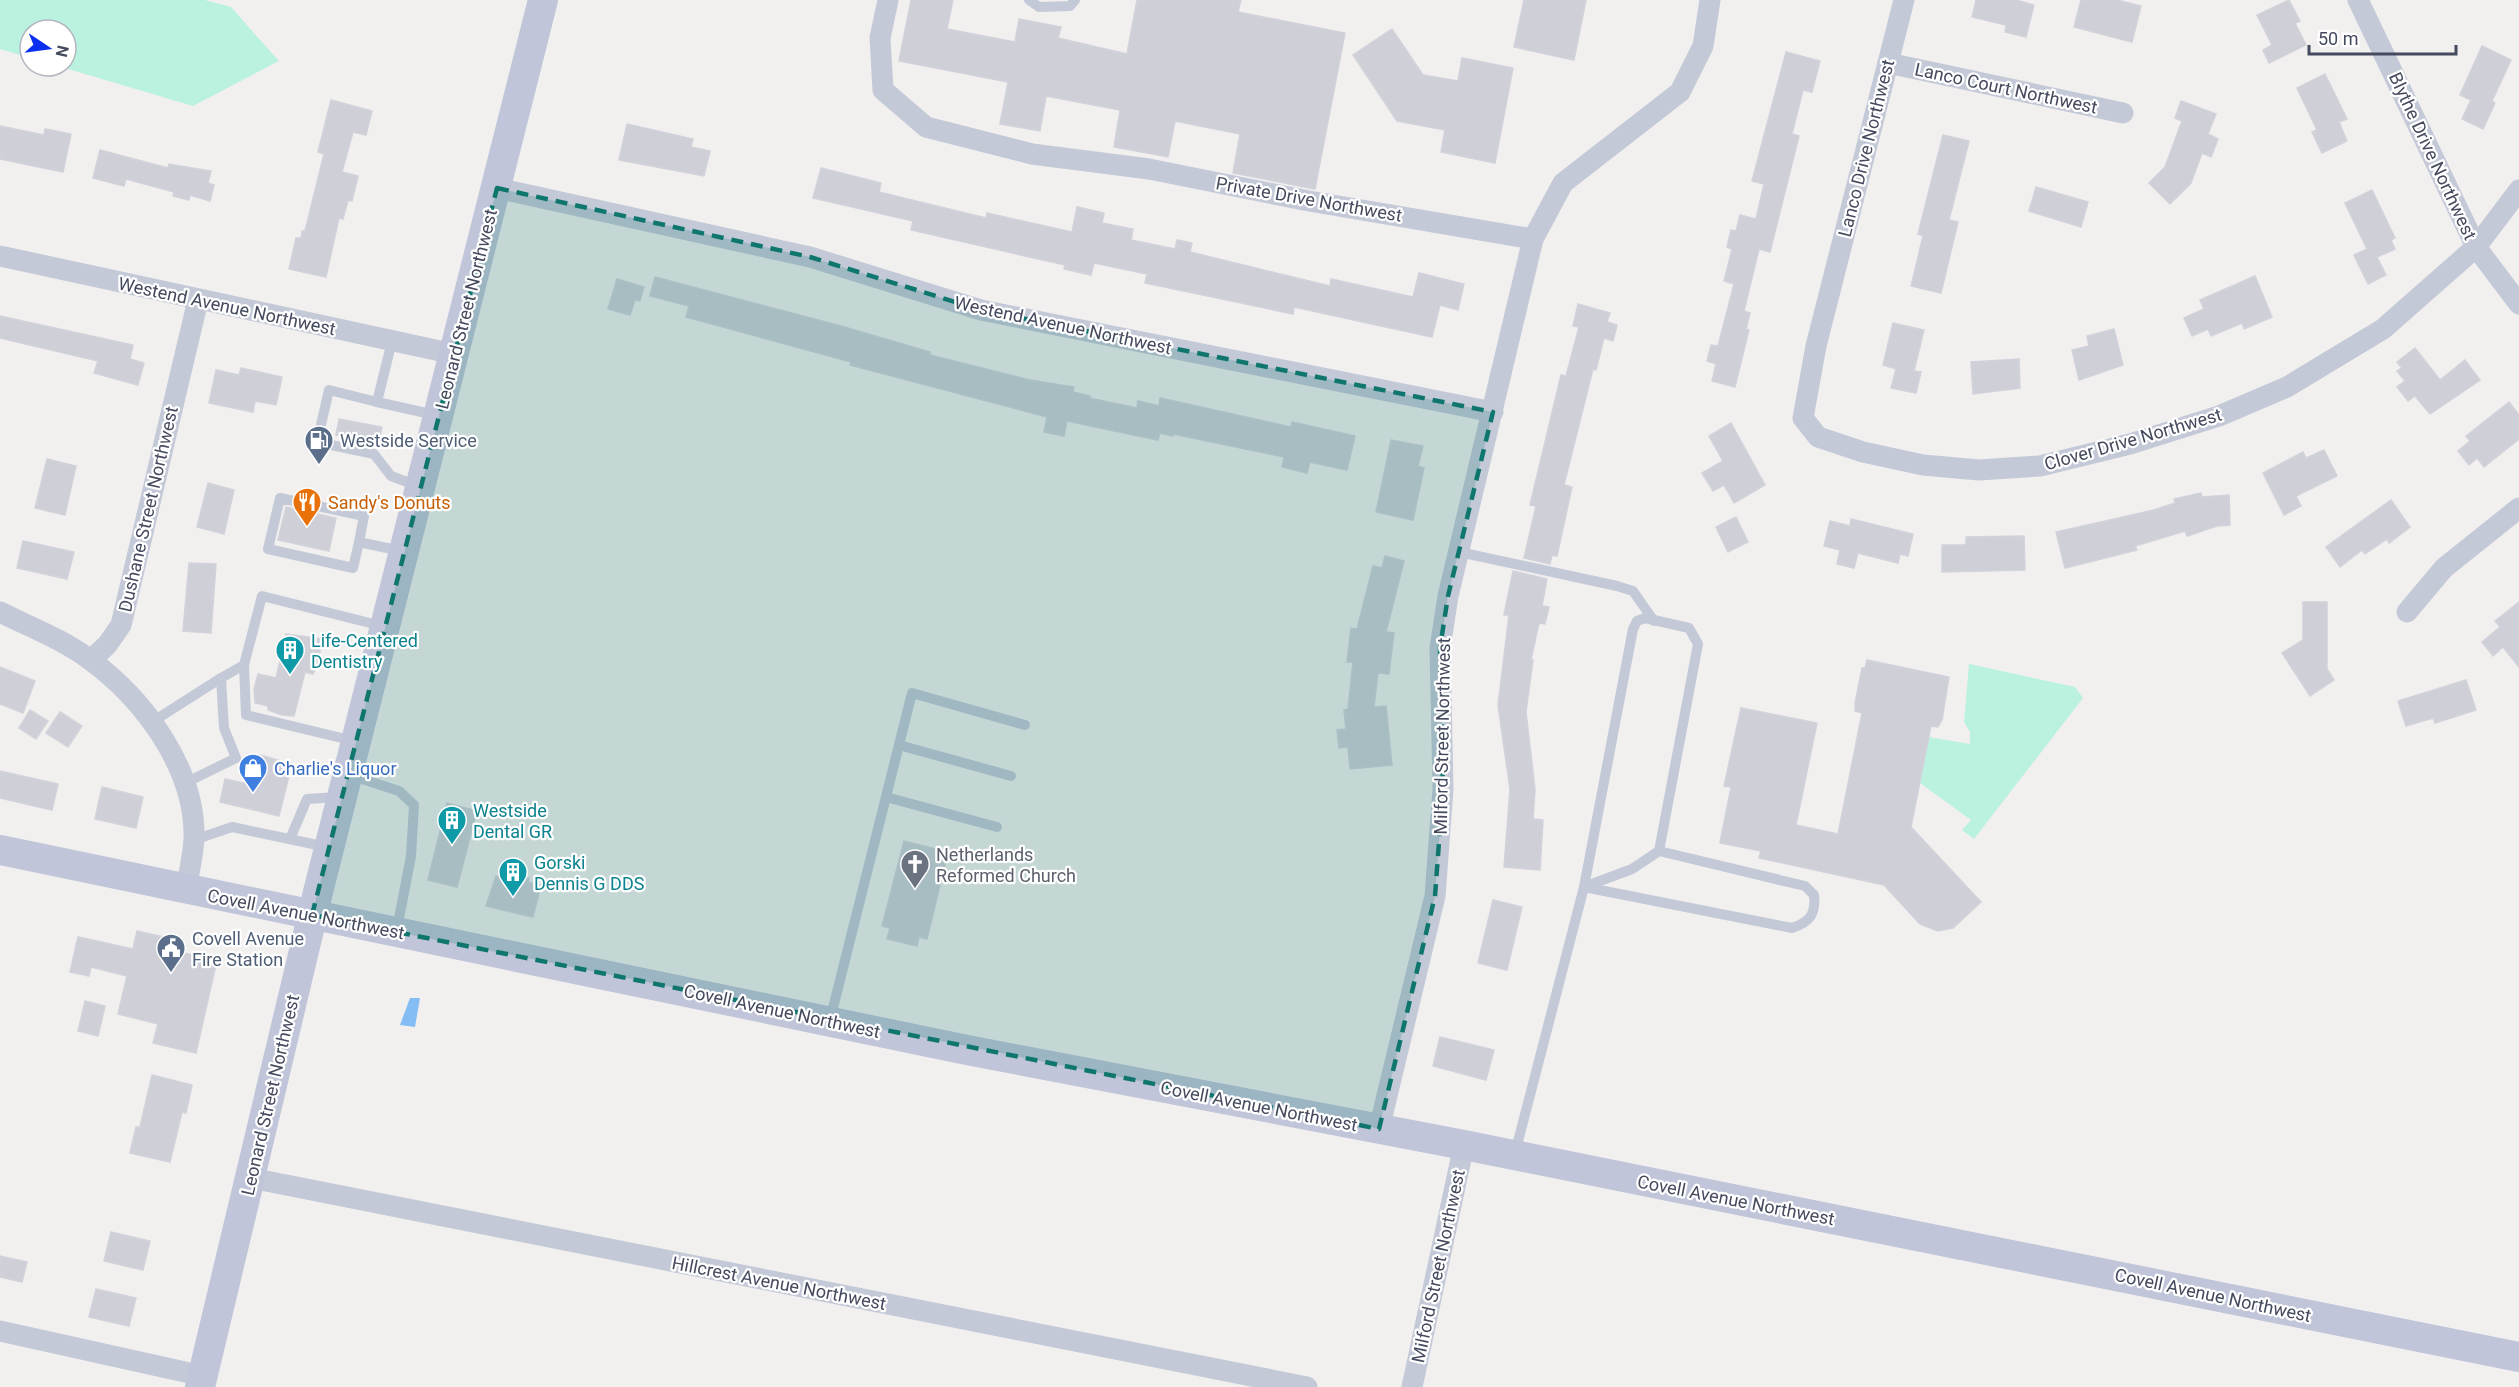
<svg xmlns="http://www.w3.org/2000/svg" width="2519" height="1387" viewBox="0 0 2519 1387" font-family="Roboto,sans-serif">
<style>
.green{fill:#baf2df}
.water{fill:#83bdf3}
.building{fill:#cecfd7;stroke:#d2d2db;stroke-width:1.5}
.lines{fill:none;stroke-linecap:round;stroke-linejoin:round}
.lane{stroke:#c4c9d8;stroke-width:10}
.street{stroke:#c4c9d8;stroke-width:21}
.secondary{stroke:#c0c5d9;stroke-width:30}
.marked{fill:#0f766e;fill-opacity:0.2;stroke:#0f766e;stroke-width:4.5;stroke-dasharray:12 8;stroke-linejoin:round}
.labels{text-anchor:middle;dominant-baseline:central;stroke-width:4.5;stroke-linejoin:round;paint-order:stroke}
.street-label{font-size:18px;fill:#454b5e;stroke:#fff}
.service-label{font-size:18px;fill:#4e5e75;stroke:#fff;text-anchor:start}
.food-label{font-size:18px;fill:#c56008;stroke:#fff;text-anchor:start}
.culture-label{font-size:18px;fill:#0d838f;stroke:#fff;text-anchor:start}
.shop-label{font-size:18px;fill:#366cbe;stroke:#fff;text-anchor:start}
.worship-label{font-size:18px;fill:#5b616d;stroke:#fff;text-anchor:start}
</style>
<rect width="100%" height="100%" fill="#f2efef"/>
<g class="green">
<polygon points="0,0 205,0 231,7 279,61 193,106 58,66 66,66 66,30 30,30 30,58 0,49"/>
<polygon points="1969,664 2075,687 2083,698 1974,839 1962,830 1971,820 1920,783 1929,737 1970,744 1970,732 1964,722"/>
</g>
<polygon class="water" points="410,998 420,998 415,1027 400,1025"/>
<g class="building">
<polygon points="911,0 953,0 947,29 1015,42 1019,19 1061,27 1058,38 1127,54 1137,0 1241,0 1238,12 1345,33 1315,189 1233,173 1240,134 1175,121 1168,157 1114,147 1120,110 1046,96 1040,131 1000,124 1008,82 899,61"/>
<polygon points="1524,0 1586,0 1574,60 1514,47"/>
<polygon points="1976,0 2016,0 2034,5 2026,37 2005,32 2006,25 1972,17"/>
<polygon points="2081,0 2117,0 2141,6 2132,42 2074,27"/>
<polygon points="2289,0 2300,21 2295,23 2306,45 2269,63 2263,50 2272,45 2257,15"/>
<polygon points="1392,29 1423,75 1458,81 1462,58 1513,68 1495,163 1441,152 1445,130 1397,121 1353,55"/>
<polygon points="2482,46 2511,60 2492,101 2495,103 2483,129 2462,119 2471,100 2460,95"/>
<polygon points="1786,52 1820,61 1812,92 1803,90 1792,134 1799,136 1770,252 1759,249 1744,311 1750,313 1746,329 1749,330 1735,387 1712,381 1716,364 1707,361 1711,345 1718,346 1734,284 1724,281 1732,249 1727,247 1731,230 1736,231 1740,215 1756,219 1764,184 1752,181"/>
<polygon points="2325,74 2347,119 2339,122 2347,141 2322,153 2312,132 2317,130 2297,88"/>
<polygon points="331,100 372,111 366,135 353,132 342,172 358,176 352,201 348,200 343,219 339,218 326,277 289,269 296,238 301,238 302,231 305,231 324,154 318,152"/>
<polygon points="2181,101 2216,114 2208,134 2218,139 2211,157 2202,153 2191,183 2170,204 2149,183 2165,167 2182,121 2175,118"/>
<polygon points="627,124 693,139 691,147 710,151 704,176 619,160"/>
<polygon points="0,126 44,135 45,129 71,134 63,172 0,159"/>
<polygon points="1943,135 1969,141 1949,220 1958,222 1941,293 1911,286 1923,236 1918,234"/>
<polygon points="100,150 168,168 169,164 211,171 208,183 214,185 210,201 190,195 189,200 173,196 174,192 126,179 124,186 93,178"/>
<polygon points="821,168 881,183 879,192 986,218 987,213 1072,232 1077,207 1104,213 1102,223 1133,229 1131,240 1175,249 1177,240 1192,243 1190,252 1330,286 1331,279 1413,297 1419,273 1464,284 1458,310 1440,305 1432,337 1294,307 1293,314 1145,283 1147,274 1094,263 1091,275 1064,269 1065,265 911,230 913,221 813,198"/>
<polygon points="2036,187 2088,202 2081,227 2029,211"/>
<polygon points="2372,190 2395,238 2391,240 2395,249 2377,257 2386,275 2368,284 2354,255 2367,249 2345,203"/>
<polygon points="2255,276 2272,317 2244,329 2242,323 2211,336 2208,329 2192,336 2184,318 2204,309 2200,300"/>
<polygon points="655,277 841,326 930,352 930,355 1030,380 1074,387 1073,392 1090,396 1089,398 1137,408 1138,401 1159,406 1160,398 1291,427 1292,422 1355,436 1347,470 1310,462 1307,473 1282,467 1284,457 1173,434 1173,436 1160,433 1158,440 1067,421 1064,436 1044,432 1047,417 850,365 851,362 686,317 689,306 650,296"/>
<polygon points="617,279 644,287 640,301 635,300 630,315 608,309"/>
<polygon points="1578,304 1610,313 1607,322 1617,325 1613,341 1604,338 1596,370 1593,369 1564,485 1572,487 1557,556 1552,555 1550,564 1524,558 1536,506 1530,505 1561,375 1566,376 1579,327 1573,326"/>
<polygon points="0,316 133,345 130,359 144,363 138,385 94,373 98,361 0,338"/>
<polygon points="1893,323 1924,330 1914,371 1921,372 1916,393 1891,388 1896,369 1883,365"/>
<polygon points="2114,329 2123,365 2079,380 2072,350 2089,346 2087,336"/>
<polygon points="2415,348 2440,380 2465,360 2480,380 2430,414 2415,396 2408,401 2397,387 2405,381 2397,371 2402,368 2397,362"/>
<polygon points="2019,359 2020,388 1973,394 1971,362"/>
<polygon points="241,368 282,377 276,405 255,401 253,412 209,403 216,370 239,375"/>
<polygon points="2509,402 2519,415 2519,439 2484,467 2477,458 2469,465 2458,451 2470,441 2466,436"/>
<polygon points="339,419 382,427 378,445 336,435"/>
<polygon points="1731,423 1765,485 1734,503 1724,485 1713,491 1702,473 1723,461 1709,436"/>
<polygon points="1391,440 1423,446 1418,466 1424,468 1413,520 1376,512"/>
<polygon points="2324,450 2337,476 2296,496 2301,506 2284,515 2263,473 2303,452 2306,458"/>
<polygon points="47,459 76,466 65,515 35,508"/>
<polygon points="208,483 234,490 224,534 197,527"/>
<polygon points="2201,493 2202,497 2229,495 2230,525 2217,526 2187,536 2185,531 2135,546 2137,550 2065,568 2056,532 2154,510 2175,503 2174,499"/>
<polygon points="2391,500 2410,527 2389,543 2387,539 2365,554 2362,550 2340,567 2326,547"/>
<polygon points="286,507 336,518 329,551 278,540"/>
<polygon points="1736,517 1748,542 1728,552 1716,527"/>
<polygon points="1851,519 1913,534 1908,556 1900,554 1898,563 1858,553 1854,568 1837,564 1840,550 1824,546 1830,521 1850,526"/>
<polygon points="2024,536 2025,570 1942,572 1942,545 1966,545 1966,537"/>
<polygon points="23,541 74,552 67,579 17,568"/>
<polygon points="1385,556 1404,561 1386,632 1394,633 1389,674 1378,673 1374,707 1386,706 1392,765 1350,769 1348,747 1339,748 1337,730 1346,729 1344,710 1348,709 1353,662 1347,662 1351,628 1357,629 1373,566 1382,568"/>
<polygon points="189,563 216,564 211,633 183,631"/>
<polygon points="1513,571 1547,579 1542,606 1549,607 1545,624 1539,623 1531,660 1533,660 1526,712 1535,789 1533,819 1543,820 1540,870 1504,867 1510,789 1498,705 1509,615 1504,615"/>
<polygon points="2303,602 2327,602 2327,669 2334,680 2310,696 2282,653 2303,640"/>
<polygon points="2519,602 2519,667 2503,647 2493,656 2482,642 2500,627 2495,621"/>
<polygon points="286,634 321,639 319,661 313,674 305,672 294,716 282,715 268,710 268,706 255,703 254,689 258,674 276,678"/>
<polygon points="1867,660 1949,677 1942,720 1938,727 1931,726 1911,827 1981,902 1953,928 1938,931 1920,924 1884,885 1759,858 1761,851 1720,843 1731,787 1724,786 1741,708 1817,723 1796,825 1838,834 1862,713 1855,711 1855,703 1862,668 1865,668"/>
<polygon points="0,667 35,681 23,713 0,704"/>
<polygon points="2466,680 2476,710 2435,723 2433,718 2406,726 2398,701"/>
<polygon points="30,710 48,721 36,739 19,728"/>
<polygon points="60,712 82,726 68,747 46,733"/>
<polygon points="260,755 292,764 279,816 220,802 225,779 252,785"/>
<polygon points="0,771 58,784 52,810 0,798"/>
<polygon points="102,787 143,797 136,828 95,819"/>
<polygon points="447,803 477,811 457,887 428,880"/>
<polygon points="904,841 948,852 927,939 919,937 917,946 887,939 890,928 882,926"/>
<polygon points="511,874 529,878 528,882 541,885 533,917 486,906 496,876 509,880"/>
<polygon points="1493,900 1522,907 1507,970 1478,963"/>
<polygon points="137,931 177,940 175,951 217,960 196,1053 153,1043 158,1024 118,1014 127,976 91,967 89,976 70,972 78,937 133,949"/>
<polygon points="85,1001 105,1006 98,1036 78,1031"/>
<polygon points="1440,1037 1494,1050 1486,1080 1433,1066"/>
<polygon points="152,1075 192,1085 186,1113 182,1112 170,1162 130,1153 136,1127 140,1127"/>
<polygon points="111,1232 150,1241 143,1270 104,1261"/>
<polygon points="0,1256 27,1262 22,1282 0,1277"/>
<polygon points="96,1289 136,1298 129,1326 89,1317"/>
</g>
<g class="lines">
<g class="lane">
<polyline points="1029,0 1039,7 1070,6 1075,0"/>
<polyline points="392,341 377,402 329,390 317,442 374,454 391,476 418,486"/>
<polyline points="377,402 435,415"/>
<polyline points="359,542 353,568 268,549 280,498 364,516 359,542 401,551"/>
<polyline points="1459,552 1617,586 1633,591 1654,621"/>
<polyline points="152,722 221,678"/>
<polyline points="354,741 246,715 244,665 262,596 382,626"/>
<polyline points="899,745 1011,776"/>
<polyline points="350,775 399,791 414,805 411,856 397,929"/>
<polyline points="185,783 236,758 224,728 221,678 244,665"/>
<polyline points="886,797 997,827"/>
<polyline points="290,839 307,799 339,797"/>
<polyline points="194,840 232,827 327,847"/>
<path d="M1584,887L1792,928C1810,922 1816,914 1814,895L1805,886L1659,851"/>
<polyline points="830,1020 912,693 1025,725"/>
<polyline points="1515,1153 1584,887 1633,629 1637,621 1645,618 1689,628 1698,644 1659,851 1632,869 1584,887"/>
</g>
<g class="street">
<polyline points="888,0 880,38 883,90 926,127 1032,154 1149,169 1309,201 1533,239"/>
<polyline points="1904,0 1816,346 1803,418 1818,437 1863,452 1923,465 1979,470 2040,466 2130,444 2219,416 2287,387 2383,329 2476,247 2519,190"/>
<polyline points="2358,0 2476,247 2519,304"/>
<polyline points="1888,63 2123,113"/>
<polyline points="497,188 810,257 981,310 1493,412"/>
<polyline points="0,256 454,354"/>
<path d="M0,612C30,627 62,639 89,659C144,699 196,769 194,839C193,856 189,873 186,889"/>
<polyline points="2407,612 2444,568 2519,508"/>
<polyline points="91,660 107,645 121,625 198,300"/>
<polyline points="1379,1129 1435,896 1443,789 1440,648 1448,596 1533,239 1563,183 1680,92 1703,46 1710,0"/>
<polyline points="251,1178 1307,1387"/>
<polyline points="0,1331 203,1376"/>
<polyline points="1412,1387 1464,1145"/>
</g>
<g class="secondary">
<polyline points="0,850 967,1050 1464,1145 2519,1357"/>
<polyline points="200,1387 318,892 543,0"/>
</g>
</g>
<path class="marked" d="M497,188L810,257L981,310L1493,412L1448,596L1440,648L1443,789L1435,896L1379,1129L312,915Z"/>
<defs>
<g id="fuel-pin" transform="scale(1.5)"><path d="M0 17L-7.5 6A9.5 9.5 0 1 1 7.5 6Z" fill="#5c6f8a" stroke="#fff"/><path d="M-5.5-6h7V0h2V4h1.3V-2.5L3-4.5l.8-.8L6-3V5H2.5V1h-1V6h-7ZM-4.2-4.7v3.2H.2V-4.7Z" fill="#fff"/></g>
<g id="restaurant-pin" transform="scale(1.5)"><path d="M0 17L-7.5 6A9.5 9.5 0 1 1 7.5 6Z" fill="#e8710a" stroke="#fff"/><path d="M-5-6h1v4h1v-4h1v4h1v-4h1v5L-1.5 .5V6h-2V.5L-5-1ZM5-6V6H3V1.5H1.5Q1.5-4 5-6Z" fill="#fff"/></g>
<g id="building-pin" transform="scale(1.5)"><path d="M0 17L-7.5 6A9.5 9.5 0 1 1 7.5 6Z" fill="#0f9aa8" stroke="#fff"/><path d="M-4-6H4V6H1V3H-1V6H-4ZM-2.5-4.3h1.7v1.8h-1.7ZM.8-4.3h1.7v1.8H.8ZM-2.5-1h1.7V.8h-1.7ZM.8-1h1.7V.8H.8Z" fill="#fff"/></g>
<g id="shop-pin" transform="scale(1.5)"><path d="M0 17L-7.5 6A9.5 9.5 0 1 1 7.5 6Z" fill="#3f7fe0" stroke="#fff"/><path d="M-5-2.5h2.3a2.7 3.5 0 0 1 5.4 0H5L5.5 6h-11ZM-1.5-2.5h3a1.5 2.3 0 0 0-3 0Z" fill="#fff"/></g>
<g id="church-pin" transform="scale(1.5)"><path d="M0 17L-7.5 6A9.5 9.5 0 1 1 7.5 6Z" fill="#6b7280" stroke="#fff"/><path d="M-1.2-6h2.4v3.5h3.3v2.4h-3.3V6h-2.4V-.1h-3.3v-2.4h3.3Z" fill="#fff"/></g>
<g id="civic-pin" transform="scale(1.5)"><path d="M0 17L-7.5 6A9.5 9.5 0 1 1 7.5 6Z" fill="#5c6f8a" stroke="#fff"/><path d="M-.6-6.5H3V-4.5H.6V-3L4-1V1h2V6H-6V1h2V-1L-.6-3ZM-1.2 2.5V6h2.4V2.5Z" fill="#fff"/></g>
</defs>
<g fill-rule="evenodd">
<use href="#fuel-pin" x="319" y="440"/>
<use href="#restaurant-pin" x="307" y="502"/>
<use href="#building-pin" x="290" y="650"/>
<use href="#shop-pin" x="253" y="768"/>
<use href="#building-pin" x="452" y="820"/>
<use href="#church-pin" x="915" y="864"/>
<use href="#building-pin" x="513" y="872"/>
<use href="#civic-pin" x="171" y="948"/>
</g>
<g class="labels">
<g class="street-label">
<text transform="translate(2006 88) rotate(12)">Lanco Court Northwest</text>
<text transform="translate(1866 148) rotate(-76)">Lanco Drive Northwest</text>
<text transform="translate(2433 156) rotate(65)">Blythe Drive Northwest</text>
<text transform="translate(1309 199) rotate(10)">Private Drive Northwest</text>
<text transform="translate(227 306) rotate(12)">Westend Avenue Northwest</text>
<text transform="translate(466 309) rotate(-76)">Leonard Street Northwest</text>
<text transform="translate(1063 325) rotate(12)">Westend Avenue Northwest</text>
<text transform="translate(2133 439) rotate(-16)">Clover Drive Northwest</text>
<text transform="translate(148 509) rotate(-77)">Dushane Street Northwest</text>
<text transform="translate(1442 736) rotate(-89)">Milford Street Northwest</text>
<text transform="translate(306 914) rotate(11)">Covell Avenue Northwest</text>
<text transform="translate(782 1011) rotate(12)">Covell Avenue Northwest</text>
<text transform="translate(270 1095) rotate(-77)">Leonard Street Northwest</text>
<text transform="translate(1259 1106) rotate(11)">Covell Avenue Northwest</text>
<text transform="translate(1736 1200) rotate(11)">Covell Avenue Northwest</text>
<text transform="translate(1438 1266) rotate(-78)">Milford Street Northwest</text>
<text transform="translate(779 1283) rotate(11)">Hillcrest Avenue Northwest</text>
<text transform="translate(2213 1295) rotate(12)">Covell Avenue Northwest</text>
</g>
<g class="service-label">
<text x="340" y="440">Westside Service</text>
<text x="192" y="938">Covell Avenue<tspan x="192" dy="21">Fire Station</tspan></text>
</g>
<g class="food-label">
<text x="328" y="502">Sandy's Donuts</text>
</g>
<g class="culture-label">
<text x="311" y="640">Life-Centered<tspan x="311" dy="21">Dentistry</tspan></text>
<text x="473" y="810">Westside<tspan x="473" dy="21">Dental GR</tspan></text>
<text x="534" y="862">Gorski<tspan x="534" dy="21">Dennis G DDS</tspan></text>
</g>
<g class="shop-label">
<text x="274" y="768">Charlie's Liquor</text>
</g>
<g class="worship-label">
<text x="936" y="854">Netherlands<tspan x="936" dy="21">Reformed Church</tspan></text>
</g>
</g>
<g transform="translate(48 48) rotate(103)"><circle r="28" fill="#ffffff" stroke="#b5b7bf" stroke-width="1.5"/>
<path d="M0-4.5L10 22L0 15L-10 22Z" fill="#0b2fef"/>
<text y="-9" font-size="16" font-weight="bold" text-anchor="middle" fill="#454b5e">N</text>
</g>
<path d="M2309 45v9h147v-9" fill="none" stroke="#454b5e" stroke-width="3"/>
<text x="2318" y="45" font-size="18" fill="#454b5e" stroke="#ffffff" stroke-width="4.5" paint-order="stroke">50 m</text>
</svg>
